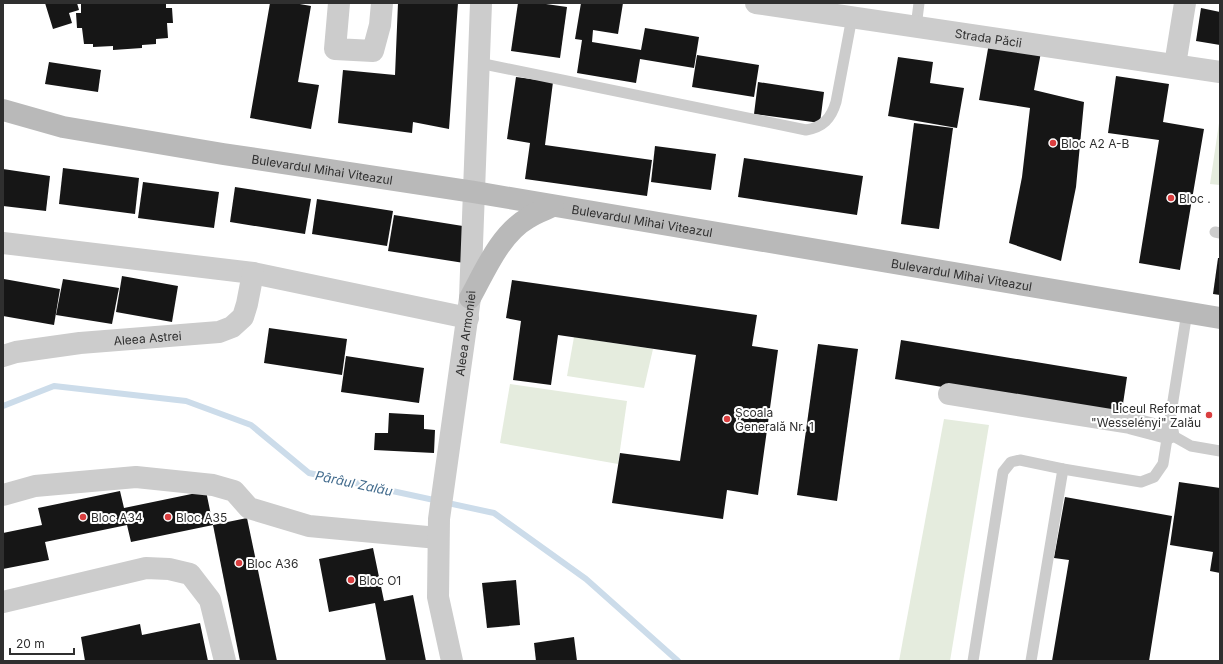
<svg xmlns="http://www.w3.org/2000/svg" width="1223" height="664" viewBox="0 0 1223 664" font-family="Inter,sans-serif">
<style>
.green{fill:#e5ecde}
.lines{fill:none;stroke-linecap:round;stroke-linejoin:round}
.stream{stroke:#ccdcea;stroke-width:6}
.building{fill:#161616}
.service{stroke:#ccc;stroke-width:11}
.minor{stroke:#ccc;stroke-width:22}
.secondary{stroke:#b9b9b9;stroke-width:22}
.poi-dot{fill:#da3e3f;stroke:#fff;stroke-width:1.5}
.labels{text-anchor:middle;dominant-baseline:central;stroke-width:4;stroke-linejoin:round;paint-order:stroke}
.street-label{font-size:12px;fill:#2f2f2f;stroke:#fff}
.poi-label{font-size:12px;fill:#2f2f2f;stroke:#fff;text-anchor:start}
.water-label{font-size:13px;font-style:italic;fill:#426b8d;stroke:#fff}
</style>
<rect width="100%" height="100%" fill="#fff"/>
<g class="green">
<polygon points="1219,123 1220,123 1220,185 1210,184"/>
<polygon points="574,337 653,349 644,388 567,376"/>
<polygon points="510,384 627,401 618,464 500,443"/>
<polygon points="944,419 989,425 950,661 899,661"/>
</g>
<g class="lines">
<polyline class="stream" points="3,406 54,386 186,401 251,425 309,473 494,513 586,579 678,661"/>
</g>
<g class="building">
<polygon points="45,3 77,3 79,10 69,13 72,23 53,29"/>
<polygon points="81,3 166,3 166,8 172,8 173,23 167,23 168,38 156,39 156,44 142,45 142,48 113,50 113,46 93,47 93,44 84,44 82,28 77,28 76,13 81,13"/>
<polygon points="270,3 294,3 311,6 298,82 319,85 311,129 250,118"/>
<polygon points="398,3 458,3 449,129 413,122 412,133 338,123 343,70 395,75"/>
<polygon points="518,3 539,3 567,7 560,58 511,51"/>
<polygon points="581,3 623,3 618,34 593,30 592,42 641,50 645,28 699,37 694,68 640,59 636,83 577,73 582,40 575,39"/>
<polygon points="1201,8 1220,12 1220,45 1196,41"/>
<polygon points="989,43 1041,52 1034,90 1084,102 1076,187 1061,261 1009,243 1022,177 1030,108 979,100"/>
<polygon points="697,55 759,65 754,97 692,87"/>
<polygon points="898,57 933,62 930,83 964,88 957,128 888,116"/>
<polygon points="49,62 101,70 98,92 45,84"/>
<polygon points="1116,76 1169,84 1163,122 1204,129 1180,270 1139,263 1159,140 1108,133"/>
<polygon points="516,77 553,82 545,145 652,160 647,196 525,179 530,143 507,139"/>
<polygon points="758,82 824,92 820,123 754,114"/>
<polygon points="914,123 953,128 939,229 901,224"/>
<polygon points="655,146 716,154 711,190 651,182"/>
<polygon points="744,158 863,176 857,215 738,197"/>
<polygon points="63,168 139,178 135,214 59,204"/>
<polygon points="3,169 50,176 46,211 3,206"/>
<polygon points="143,182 219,192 214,228 138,218"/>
<polygon points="235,187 311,199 305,234 230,222"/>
<polygon points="317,199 393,211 387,246 312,234"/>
<polygon points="394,215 469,227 464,263 388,251"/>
<polygon points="1218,258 1220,258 1220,295 1213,294"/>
<polygon points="122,276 178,286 172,322 116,312"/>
<polygon points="4,279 60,289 54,325 3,316 3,288"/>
<polygon points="63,279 119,288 112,324 56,315"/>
<polygon points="512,280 757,315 752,346 778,350 758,495 727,490 723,519 612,503 620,453 680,461 696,355 558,335 551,385 513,380 521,321 506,318"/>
<polygon points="269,328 347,339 342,375 264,363"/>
<polygon points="901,340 1127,377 1121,417 895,379"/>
<polygon points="818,344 858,349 837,501 797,495"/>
<polygon points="346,356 424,368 419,403 341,392"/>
<polygon points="389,413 424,415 424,429 435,430 434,453 374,450 375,433 388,433"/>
<polygon points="1179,482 1220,488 1220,573 1210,571 1213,552 1170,545"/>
<polygon points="120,491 124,508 206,491 213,525 131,542 127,525 45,542 49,560 3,569 3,533 42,525 38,508"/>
<polygon points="1065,497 1172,516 1149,661 1052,661 1069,560 1054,558"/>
<polygon points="247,518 277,661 240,661 213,525"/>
<polygon points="373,548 384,601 413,595 426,661 386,661 375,603 329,612 319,559"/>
<polygon points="516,580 520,625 487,628 482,583"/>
<polygon points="200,623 208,661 85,661 81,637 140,624 142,635"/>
<polygon points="574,637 577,661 536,661 534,643"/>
</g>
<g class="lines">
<g class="service">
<polyline points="916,27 919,3"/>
<path d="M479,63L806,130C823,127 831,119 836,102L852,17"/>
<polyline points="1215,232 1220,233"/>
<polyline points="1168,433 1191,446 1220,451"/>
<polyline points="973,661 1003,472 1011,462 1020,460 1063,469 1141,482 1154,477 1163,464 1187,312"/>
<polyline points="1031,661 1063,469"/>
</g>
<g class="minor">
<polyline points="339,3 335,49 373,51 380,25 382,3"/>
<path id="s1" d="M756,3L1220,72"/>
<polyline points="1175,65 1185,3"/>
<polyline points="3,243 253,273 468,318"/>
<path id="s2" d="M3,356L16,352L80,343L219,332L232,327L243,317L247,304L253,273"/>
<polyline points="949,394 1130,423 1168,433"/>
<polyline points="3,495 35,486 136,477 213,485 234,491 249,508 309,526 438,538"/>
<polyline points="3,602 146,568 169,569 190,574 210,600 225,661"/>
<path id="s3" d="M452,661L438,597L439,519L470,298L481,3"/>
</g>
<g class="secondary">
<path id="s4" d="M3,110L63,127L223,154L474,192L1220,318"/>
<path d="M470,298C485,271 500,234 528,218C535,213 544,210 553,206"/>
</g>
</g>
<g class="poi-dot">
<circle cx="1053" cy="143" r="4"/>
<circle cx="1171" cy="198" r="4"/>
<circle cx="1209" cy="415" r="4"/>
<circle cx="727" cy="419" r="4"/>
<circle cx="83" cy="517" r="4"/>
<circle cx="168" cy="517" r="4"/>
<circle cx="239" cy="563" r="4"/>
<circle cx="351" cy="580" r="4"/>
</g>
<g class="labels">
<g class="street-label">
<text stroke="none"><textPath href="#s1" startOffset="235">Strada Păcii</textPath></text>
<text stroke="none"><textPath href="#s4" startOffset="325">Bulevardul Mihai Viteazul</textPath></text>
<text stroke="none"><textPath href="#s4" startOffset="649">Bulevardul Mihai Viteazul</textPath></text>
<text stroke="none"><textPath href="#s4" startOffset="973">Bulevardul Mihai Viteazul</textPath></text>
<text stroke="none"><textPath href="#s3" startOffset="331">Aleea Armoniei</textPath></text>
<text stroke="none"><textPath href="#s2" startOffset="146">Aleea Astrei</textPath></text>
</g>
<g class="poi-label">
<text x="1061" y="143">Bloc A2 A-B</text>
<text x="1179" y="198">Bloc .</text>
<text x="1201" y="408" text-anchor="end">Liceul Reformat<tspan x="1201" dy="14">"Wesselényi" Zalău</tspan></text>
<text x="735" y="412">Școala<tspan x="735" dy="14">Generală Nr. 1</tspan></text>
<text x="91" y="517">Bloc A34</text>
<text x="176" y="517">Bloc A35</text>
<text x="247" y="563">Bloc A36</text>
<text x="359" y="580">Bloc O1</text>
</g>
<g class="water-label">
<text transform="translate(354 483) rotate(12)">Pârâul Zalău</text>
</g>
</g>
<rect width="1223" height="664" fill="none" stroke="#2f2f2f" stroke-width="8"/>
<path d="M10 648v6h64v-6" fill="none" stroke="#2f2f2f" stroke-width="2"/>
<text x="16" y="648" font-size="12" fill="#2f2f2f" stroke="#ffffff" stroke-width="3" paint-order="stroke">20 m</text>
</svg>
